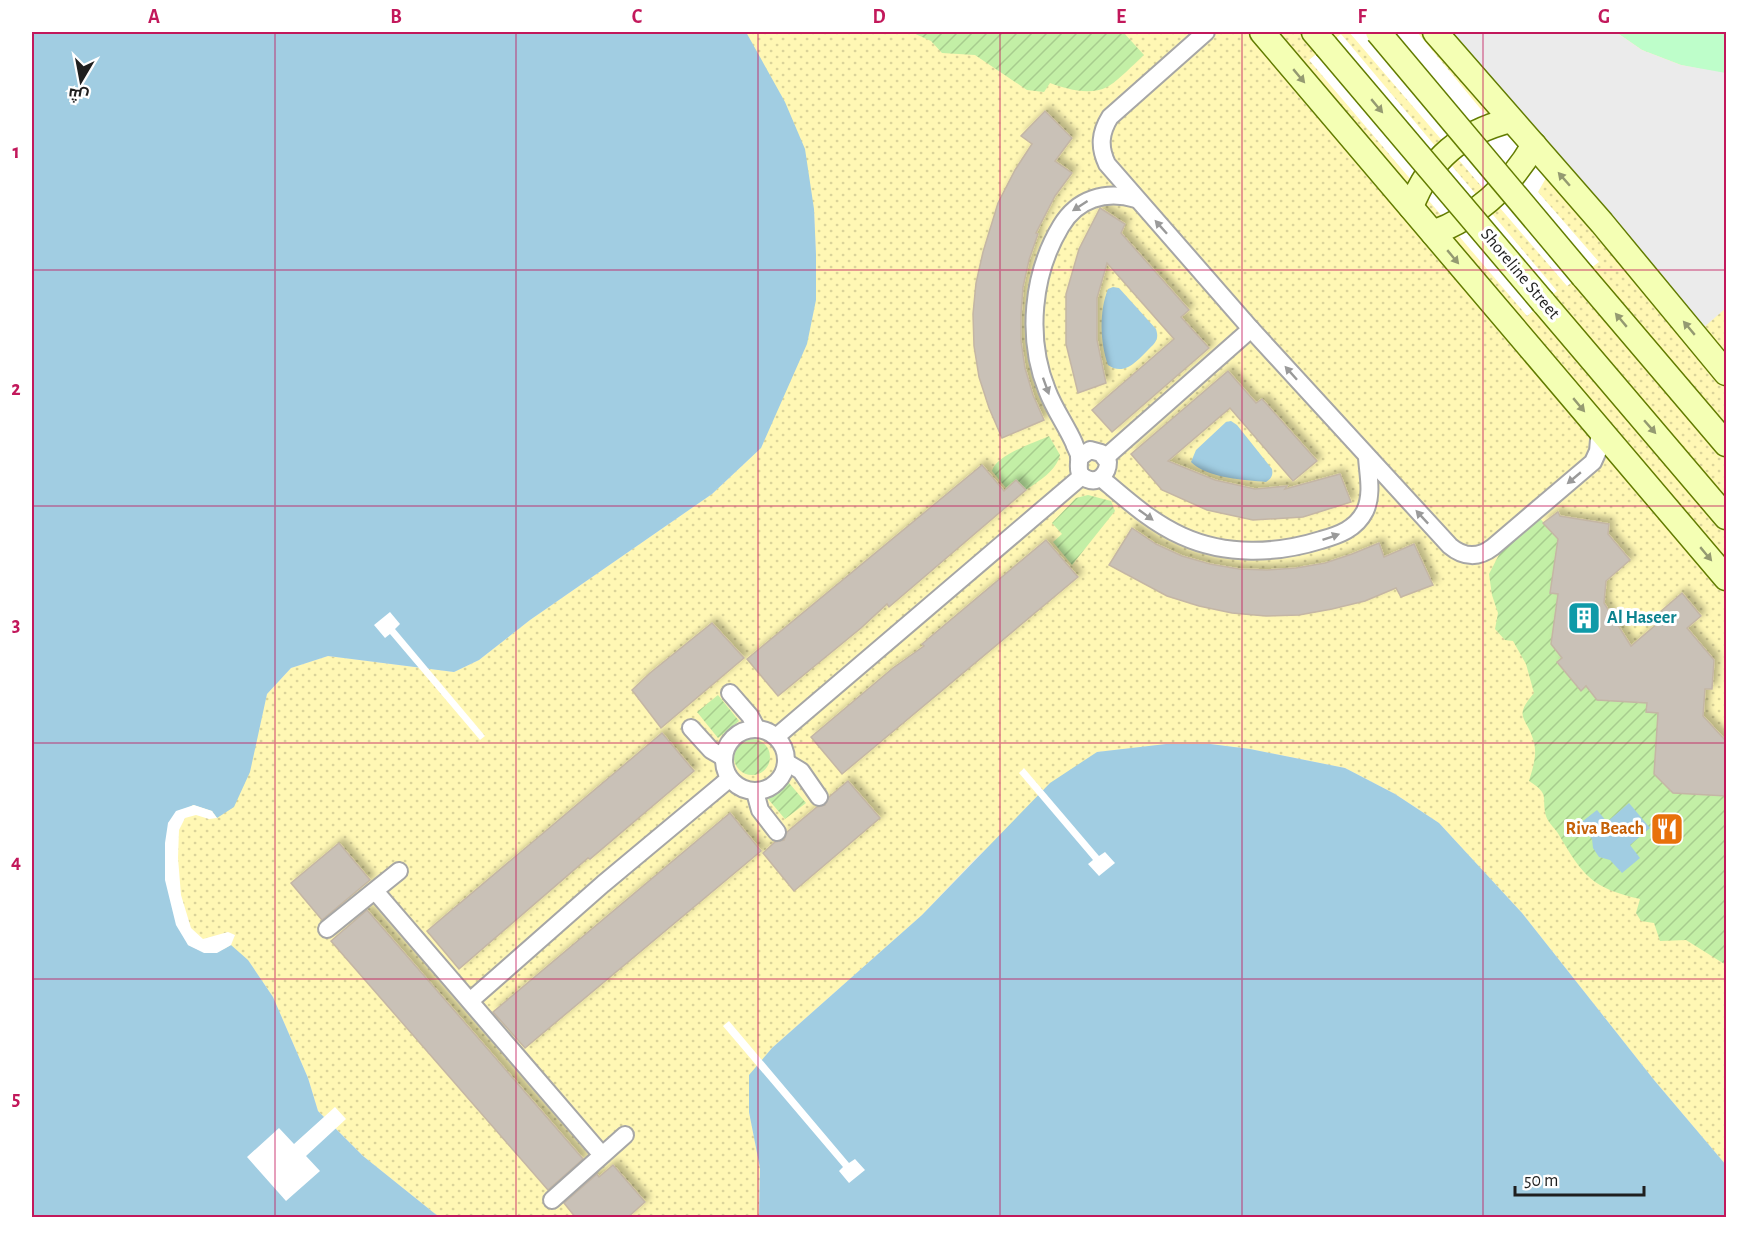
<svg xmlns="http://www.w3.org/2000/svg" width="1758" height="1249" viewBox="0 0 1758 1249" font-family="'Alegreya Sans',Cairo,sans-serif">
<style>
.sand{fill:url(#sand-dots)}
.park{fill:#befeca}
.garden{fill:url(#garden-furrows)}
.parking{fill:#ebebeb}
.water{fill:#a1cde2}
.pier{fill:#fff}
.building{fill:#c9c1b7;stroke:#c4b6a5;stroke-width:1.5;filter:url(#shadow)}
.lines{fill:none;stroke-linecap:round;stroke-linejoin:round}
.street-casing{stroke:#a6a6a6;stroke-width:20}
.secondary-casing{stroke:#627c00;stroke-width:27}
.street{stroke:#fff;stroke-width:16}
.secondary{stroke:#f4ffb4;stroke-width:24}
.secondary-bridge-casing{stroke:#627c00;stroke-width:27;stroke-linecap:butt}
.secondary-bridge{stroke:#f4ffb4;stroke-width:24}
.oneway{fill:#949a71}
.oneway2{fill:#9a9a9a}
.grid{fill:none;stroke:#c2185b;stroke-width:1.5;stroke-opacity:0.55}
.labels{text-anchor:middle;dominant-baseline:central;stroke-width:6;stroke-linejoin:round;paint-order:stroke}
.street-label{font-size:18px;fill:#1f1f1f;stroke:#fff}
.culture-label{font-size:18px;font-weight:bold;fill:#0d838f;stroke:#fff;text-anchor:start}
.food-label{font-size:18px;font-weight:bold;fill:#c56008;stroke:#fff;text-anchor:end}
.neatline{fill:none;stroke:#c2185b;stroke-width:2}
.grid-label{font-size:20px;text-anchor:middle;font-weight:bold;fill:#c2185b}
</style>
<defs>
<pattern id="sand-dots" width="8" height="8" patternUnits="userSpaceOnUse" patternTransform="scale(1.5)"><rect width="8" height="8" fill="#fff7b4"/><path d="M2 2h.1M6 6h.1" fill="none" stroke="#dad39a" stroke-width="1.8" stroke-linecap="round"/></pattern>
<pattern id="garden-furrows" width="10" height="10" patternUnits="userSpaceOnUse" patternTransform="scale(1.5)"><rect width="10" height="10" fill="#c3efa6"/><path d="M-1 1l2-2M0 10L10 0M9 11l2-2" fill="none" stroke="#a7cc8e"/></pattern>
<filter id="shadow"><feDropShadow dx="5" dy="-5" stdDeviation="3" flood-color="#0004"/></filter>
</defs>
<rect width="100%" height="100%" fill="#f1eee4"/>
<polygon class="sand" points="741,32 1726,32 1726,1165 1654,1080 1522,913 1439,823 1395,794 1345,768 1250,749 1210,744 1168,744 1097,752 977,857 922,915 772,1048 749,1076 749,1112 760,1168 759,1217 439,1217 363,1156 318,1111 308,1078 273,997 248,960 217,953 176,925 176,811 259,728 267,694 291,668 328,656 454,672 479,660 530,620 712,494 761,448 782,398 816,299 816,255 814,209"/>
<polygon class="park" points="1616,32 1726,32 1726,74 1681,65 1642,50"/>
<g class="garden">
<path d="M911,32H1123L1144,55C1135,63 1117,82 1107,87C1090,96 1066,89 1050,83L1044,92L1027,90L975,55L942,53L931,41Z"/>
<path d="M1049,436L1060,455C1056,471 1039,481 1026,490L1016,480L1006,488L992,471C996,455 1034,443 1049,436Z"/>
<polygon points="1088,495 1111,501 1115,511 1072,565 1053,542 1062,534 1052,523 1076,498"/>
<path d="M1537,515L1558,539L1550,592L1558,594L1551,644L1562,658L1557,663L1581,690L1586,686L1597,700L1647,703L1646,712L1658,713L1654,774L1673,793L1726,796V965L1686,940L1660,941L1654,923L1641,921L1636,913L1640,899C1592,888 1583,876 1559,835C1556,829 1548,823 1546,816C1541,797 1551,795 1529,781C1533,767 1538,754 1533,739C1526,716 1513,718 1534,693L1526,664L1513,641L1505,640L1495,629L1498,613L1492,595L1489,574L1504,545Z"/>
<polygon points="718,695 739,721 718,738 697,712"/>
<circle cx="752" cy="757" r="18"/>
<polygon points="784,777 806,803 785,819 763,793"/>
</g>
<polygon class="parking" points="1453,32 1616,32 1642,50 1681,65 1726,73 1726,308 1703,328"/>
<g class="water">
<path d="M32,32H746L785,102L805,149L814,209L816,255V300L807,344L761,448L712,494L530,620L479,660L454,672L328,656L291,668L267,694L250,772L234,807L217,818L212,811L193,805L168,823L188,945C207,954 212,956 231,945L248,960L273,997L308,1078L318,1111L363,1156L439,1217H32Z"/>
<path d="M1113,287L1119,288L1156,329C1158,336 1158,339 1153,345C1140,357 1126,378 1108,365C1100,342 1099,311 1108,289Z"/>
<path d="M1231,421L1237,425L1272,469C1273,475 1272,478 1266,482C1245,480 1206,478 1191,462L1196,450L1226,422Z"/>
<polygon points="1166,744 1210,744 1250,749 1345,768 1395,794 1439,823 1522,913 1654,1080 1726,1165 1726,1217 759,1217 760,1168 749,1112 749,1075 772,1048 922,915 1050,783 1097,752"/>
<polygon points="1629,803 1650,828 1630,845 1640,858 1622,873 1610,860 1599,857 1593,848 1592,839 1579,824 1597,810 1607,822"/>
</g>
<g class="pier">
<polygon points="1349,32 1417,32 1479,107 1504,133 1550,171 1538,192 1599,262 1567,286"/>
<polygon points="1341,34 1557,291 1527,316 1309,60"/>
<polygon points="390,612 400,624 395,629 485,736 480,740 390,634 385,638 374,625"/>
<polygon points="1024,768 1099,856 1105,852 1115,863 1099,876 1088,864 1093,860 1019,773"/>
<polygon points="194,805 212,811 217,818 209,819 196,815 185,818 179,830 178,858 181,895 191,928 203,939 228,932 235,935 231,945 217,953 204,953 188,945 176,925 165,880 165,843 168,823 176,811"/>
<polygon points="729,1021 849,1163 855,1159 865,1170 849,1183 839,1171 843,1167 723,1026"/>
<polygon points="335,1107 346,1119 306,1156 320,1171 286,1201 247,1157 279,1128 294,1144"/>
</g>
<g class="building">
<polygon points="1045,111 1072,138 1055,161 1072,173 1055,196 1036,233 1038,234 1029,260 1023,287 1021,314 1021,341 1025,368 1033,395 1044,420 1002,438 989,408 979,377 974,346 973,314 976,283 983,252 998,203 1015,170 1032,144 1021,136"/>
<polygon points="1100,208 1125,224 1121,233 1189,310 1181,317 1209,348 1112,432 1092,410 1174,339 1107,263 1097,298 1097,340 1106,383 1078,393 1066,344 1066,294 1079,249"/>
<polygon points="1228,371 1256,403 1262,399 1317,461 1293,481 1230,408 1168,461 1215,480 1255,489 1287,486 1285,489 1340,474 1351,502 1303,517 1253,520 1207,510 1162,490 1131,454"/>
<polygon points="982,465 1004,491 1016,480 1026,490 889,607 887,604 861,628 778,696 747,659"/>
<polygon points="1558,512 1560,516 1609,524 1608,534 1630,560 1606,581 1604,603 1631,646 1665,617 1660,612 1682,593 1701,616 1687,628 1714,660 1712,689 1705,689 1703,716 1726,741 1726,796 1673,793 1654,774 1658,713 1646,712 1647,703 1597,700 1586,686 1581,691 1557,662 1562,658 1551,644 1558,594 1550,593 1558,539 1543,523"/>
<polygon points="1132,528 1156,544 1182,556 1210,564 1239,569 1267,570 1296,568 1325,563 1352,554 1379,543 1384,557 1414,544 1433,585 1401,597 1396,588 1365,601 1332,609 1299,615 1266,616 1232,613 1199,606 1167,596 1109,565"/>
<polygon points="1046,540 1078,577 842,774 811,737 893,668 924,646 922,644"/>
<polygon points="712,623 744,658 661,728 632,690 650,673"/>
<polygon points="662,733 694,771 590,859 588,858 459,969 427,931"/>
<polygon points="848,781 880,818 794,891 763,853 775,842 784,840 787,832 817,807 825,805 829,797"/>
<polygon points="730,813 761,851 525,1048 493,1012"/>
<polygon points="339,843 370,880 322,920 291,883"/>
<polygon points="367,910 583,1159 548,1190 331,941"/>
<polygon points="613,1165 645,1202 627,1218 576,1218 564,1203 597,1174 599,1177"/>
</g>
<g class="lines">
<g class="street-casing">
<g id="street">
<path d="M1206,32L1110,117C1100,133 1099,147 1107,164L1251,329L1450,546C1464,558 1479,558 1493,547L1593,462L1598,451L1600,429"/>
<polyline points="1106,457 1251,329"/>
<path d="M1079,458L1090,450L1101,453L1108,462C1108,473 1099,484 1087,479C1075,474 1080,465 1079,456C1079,453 1075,447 1074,443C1066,425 1054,409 1047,390C1026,338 1032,274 1061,226C1077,199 1105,190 1136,199"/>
<path d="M1101,478C1127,500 1151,522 1182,536C1226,556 1276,554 1321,540C1339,535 1356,529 1365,511C1373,494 1368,474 1367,457"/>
<polyline points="730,693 750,716 757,729"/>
<polyline points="691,728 711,750 723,757"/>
<circle cx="755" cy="760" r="31"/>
<polyline points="776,737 1082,476"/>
<polyline points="786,762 801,771 819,797"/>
<polyline points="755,792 760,810 777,832"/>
<polyline points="375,891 602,1155"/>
<polyline points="327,929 399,871"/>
<polyline points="470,1001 603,884 729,779"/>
<polyline points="552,1200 625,1135"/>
</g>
</g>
<g class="secondary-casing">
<g id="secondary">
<polyline points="1262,32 1726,578"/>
<polyline points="1314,32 1326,46"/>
<polyline points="1435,32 1602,223 1726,373"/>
<path d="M1411,207C1430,158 1461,133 1511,120"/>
<path d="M1433,233C1478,216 1510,186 1534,145"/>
<polyline points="1583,276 1726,444"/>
<polyline points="1543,302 1726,517"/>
</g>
</g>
<use href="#street" class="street"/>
<use href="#secondary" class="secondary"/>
<g class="secondary-bridge-casing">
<g id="secondary-bridge">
<polyline points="1378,32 1583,276"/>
<polyline points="1326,46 1543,302"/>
</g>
</g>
<use href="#secondary-bridge" class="secondary-bridge"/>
</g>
<defs><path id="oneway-solid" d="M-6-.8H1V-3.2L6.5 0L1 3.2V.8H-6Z" transform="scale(1.5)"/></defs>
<g class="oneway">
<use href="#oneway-solid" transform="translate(1299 76) rotate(50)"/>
<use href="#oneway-solid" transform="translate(1377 106) rotate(50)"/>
<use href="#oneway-solid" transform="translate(1564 179) rotate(-131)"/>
<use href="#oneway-solid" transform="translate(1453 257) rotate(50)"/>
<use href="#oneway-solid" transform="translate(1621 320) rotate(-130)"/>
<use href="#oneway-solid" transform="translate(1689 328) rotate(-130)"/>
<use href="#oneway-solid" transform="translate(1579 405) rotate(50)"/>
<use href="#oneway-solid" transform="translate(1650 427) rotate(49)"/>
<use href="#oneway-solid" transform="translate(1706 554) rotate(50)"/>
</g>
<g class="oneway2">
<use href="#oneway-solid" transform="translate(1080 206) rotate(147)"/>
<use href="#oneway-solid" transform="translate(1161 227) rotate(-132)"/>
<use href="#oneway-solid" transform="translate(1291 373) rotate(-132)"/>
<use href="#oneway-solid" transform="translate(1046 386) rotate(70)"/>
<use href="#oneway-solid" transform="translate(1574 478) rotate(140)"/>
<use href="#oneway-solid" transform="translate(1146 515) rotate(36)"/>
<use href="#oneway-solid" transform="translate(1422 517) rotate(-133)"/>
<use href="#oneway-solid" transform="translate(1331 537) rotate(-19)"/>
</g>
<path class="grid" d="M275,32V1218M516,32V1218M758,32V1218M1000,32V1218M1242,32V1218M1483,32V1218M32,270H1726M32,506H1726M32,743H1726M32,979H1726"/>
<defs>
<g id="building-square" transform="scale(1.725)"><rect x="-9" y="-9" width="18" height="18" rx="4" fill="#0f9aa8" stroke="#fff"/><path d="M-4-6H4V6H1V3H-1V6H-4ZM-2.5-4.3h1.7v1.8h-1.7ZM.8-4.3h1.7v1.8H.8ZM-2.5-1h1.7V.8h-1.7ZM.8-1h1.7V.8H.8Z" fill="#fff"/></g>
<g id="restaurant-square" transform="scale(1.725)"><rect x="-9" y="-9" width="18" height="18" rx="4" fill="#e8710a" stroke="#fff"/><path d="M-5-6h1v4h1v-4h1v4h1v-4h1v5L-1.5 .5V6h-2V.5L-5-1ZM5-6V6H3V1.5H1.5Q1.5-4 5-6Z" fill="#fff"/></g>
</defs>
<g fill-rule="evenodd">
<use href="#building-square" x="1584" y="618"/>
<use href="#restaurant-square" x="1667" y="829"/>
</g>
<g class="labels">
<g class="street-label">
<text transform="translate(1520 274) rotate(50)">Shoreline Street</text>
</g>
<g class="culture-label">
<text x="1607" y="618">Al Haseer</text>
</g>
<g class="food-label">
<text x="1644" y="829">Riva Beach</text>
</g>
</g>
<rect width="1758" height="1249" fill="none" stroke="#ffffff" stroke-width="66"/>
<g transform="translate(81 81) rotate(190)" stroke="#ffffff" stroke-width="4.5" paint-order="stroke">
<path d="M0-4.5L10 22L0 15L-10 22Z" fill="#1f1f1f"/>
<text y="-9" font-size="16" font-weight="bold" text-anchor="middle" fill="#1f1f1f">ش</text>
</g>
<path d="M1515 1186v9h129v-9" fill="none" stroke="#1f1f1f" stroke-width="3"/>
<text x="1524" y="1186" font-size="18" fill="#1f1f1f" stroke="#ffffff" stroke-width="4.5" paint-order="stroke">50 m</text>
<rect x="33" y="33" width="1692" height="1183" class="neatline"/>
<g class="grid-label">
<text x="154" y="23">A</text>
<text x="396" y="23">B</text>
<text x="637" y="23">C</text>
<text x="879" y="23">D</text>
<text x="1121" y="23">E</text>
<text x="1362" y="23">F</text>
<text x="1604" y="23">G</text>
<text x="16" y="158">1</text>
<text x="16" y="395">2</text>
<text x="16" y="631">3</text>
<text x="16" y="868">4</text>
<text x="16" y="1105">5</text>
</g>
</svg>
